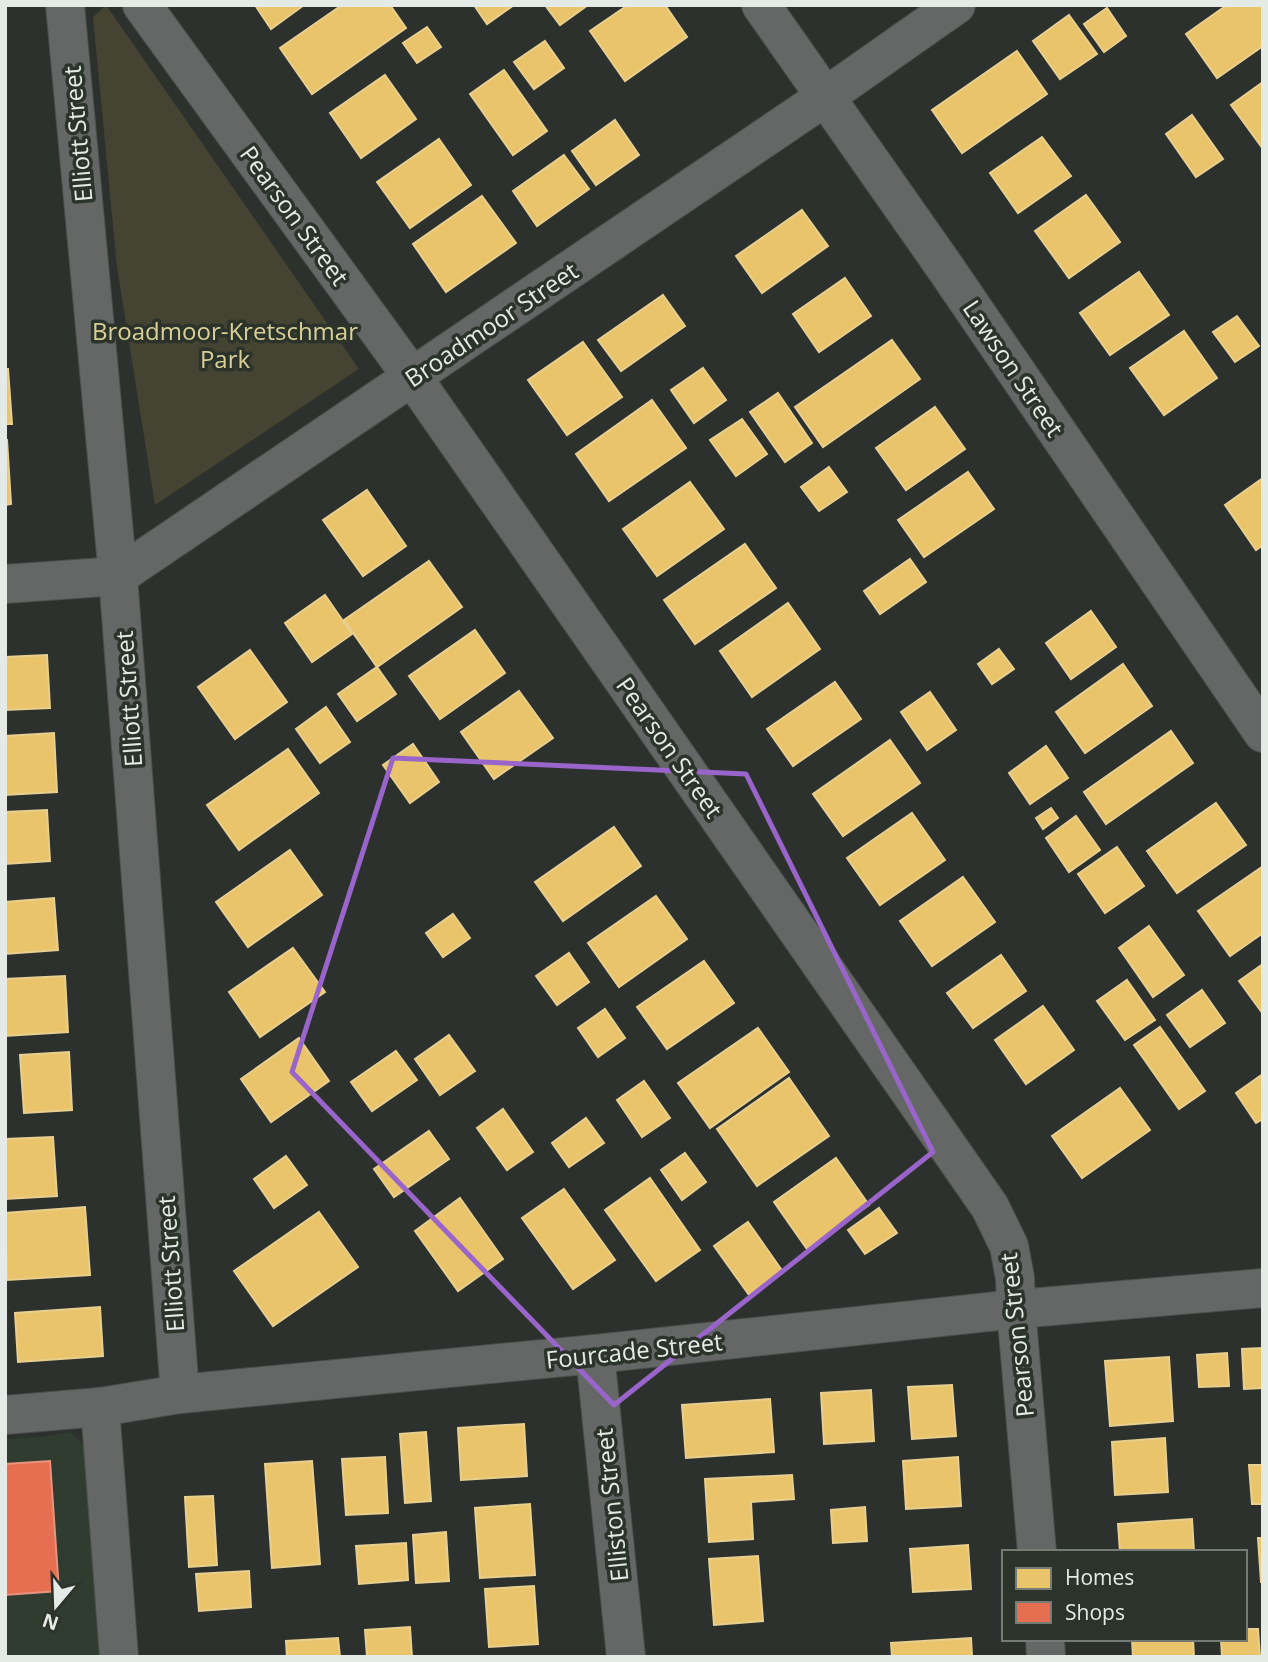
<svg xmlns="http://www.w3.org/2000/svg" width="1268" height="1662" viewBox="0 0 1268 1662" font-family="'Open Sans',sans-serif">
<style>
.built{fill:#303c30}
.green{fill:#454332}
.homes{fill:#e9c46a;stroke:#e8cf8f;stroke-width:2}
.shops{fill:#e76f51;stroke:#e6947d;stroke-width:2}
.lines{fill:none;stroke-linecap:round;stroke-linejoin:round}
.minor-casing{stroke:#4b4e4b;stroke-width:40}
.tertiary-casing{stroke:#4b4e4b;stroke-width:40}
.minor{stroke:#646765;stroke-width:38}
.tertiary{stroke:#646765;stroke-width:38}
.marked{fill:none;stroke:#9a65ca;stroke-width:5;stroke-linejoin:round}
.labels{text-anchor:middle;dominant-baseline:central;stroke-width:7;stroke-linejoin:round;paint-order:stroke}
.street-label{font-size:24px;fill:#e4eae5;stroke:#2b332b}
.park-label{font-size:24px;fill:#d9d098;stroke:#2b332b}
</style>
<rect width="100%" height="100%" fill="#2d312d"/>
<polygon class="built" points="70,1432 85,1446 108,1657 5,1657 5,1439 41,1437"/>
<polygon class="green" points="106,5 359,369 155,505 117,267 93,17"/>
<g class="homes">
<polygon points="255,5 304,5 271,29"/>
<polygon points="342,5 390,5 406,28 312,94 280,48"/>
<polygon points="474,5 514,5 487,24"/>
<polygon points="545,5 588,5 560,25"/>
<polygon points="628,5 665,5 687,37 625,81 590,31"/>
<polygon points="1227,5 1263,5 1263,46 1217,78 1186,34"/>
<polygon points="1107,8 1126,36 1104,52 1084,24"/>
<polygon points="1069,15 1097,54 1060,79 1033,41"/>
<polygon points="427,27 441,47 417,63 403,43"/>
<polygon points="545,41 564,68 534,89 514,62"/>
<polygon points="1017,51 1047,94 962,153 932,110"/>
<polygon points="504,70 547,131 513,155 470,94"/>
<polygon points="385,75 416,119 361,158 330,113"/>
<polygon points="1263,82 1263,149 1231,105"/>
<polygon points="1192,115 1223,159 1196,177 1166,134"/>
<polygon points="615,120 639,155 596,185 572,151"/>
<polygon points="1042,137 1071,176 1018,213 990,173"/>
<polygon points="439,139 471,185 410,228 377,182"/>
<polygon points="564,155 589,189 537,226 513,191"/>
<polygon points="1086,195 1120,242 1069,278 1035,231"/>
<polygon points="482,196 516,243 446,292 413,244"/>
<polygon points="802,210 828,246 762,293 736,256"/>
<polygon points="1139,272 1169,315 1110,355 1080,313"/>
<polygon points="845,278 871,316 819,352 793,314"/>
<polygon points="663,295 685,326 621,371 598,340"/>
<polygon points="1237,316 1259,346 1235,362 1213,332"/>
<polygon points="1184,331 1217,378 1164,415 1130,368"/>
<polygon points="892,340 920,379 823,447 795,407"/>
<polygon points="583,342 622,397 567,435 528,380"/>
<polygon points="703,368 726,400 694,423 671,390"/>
<polygon points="5,369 8,369 12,424 5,424"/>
<polygon points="778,393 812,443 785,462 750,412"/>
<polygon points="652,400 686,448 609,501 576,454"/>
<polygon points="935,407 965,449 906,490 876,448"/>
<polygon points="742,419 767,454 736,476 710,440"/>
<polygon points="5,440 7,440 11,504 5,505"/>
<polygon points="829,467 847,492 819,511 801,487"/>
<polygon points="968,472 994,509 924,557 898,520"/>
<polygon points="1263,478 1263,545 1256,550 1225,505"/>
<polygon points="690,482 724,529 657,576 623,529"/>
<polygon points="367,490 406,546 363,576 323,520"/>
<polygon points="745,544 776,588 695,644 664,600"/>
<polygon points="910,559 926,582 880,614 864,591"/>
<polygon points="429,561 462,607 377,667 344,620"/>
<polygon points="325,595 352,634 312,662 285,623"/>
<polygon points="788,603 820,649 752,697 720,651"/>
<polygon points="1091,611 1116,647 1071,679 1046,643"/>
<polygon points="475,630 505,673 440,719 409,676"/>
<polygon points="999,649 1014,669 992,684 978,664"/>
<polygon points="250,650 287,702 235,739 198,687"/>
<polygon points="47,655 50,708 5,710 5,657"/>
<polygon points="1123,664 1152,706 1085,753 1056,712"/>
<polygon points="377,667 396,694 357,721 338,694"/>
<polygon points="835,682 861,719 793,766 767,729"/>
<polygon points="519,691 553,738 494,779 461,732"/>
<polygon points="930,692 956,730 927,750 901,712"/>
<polygon points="326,707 350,742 320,763 296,729"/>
<polygon points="1171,731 1193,763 1106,824 1084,792"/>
<polygon points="54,733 57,792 5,795 5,736"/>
<polygon points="890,740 920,783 843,836 813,794"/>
<polygon points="413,744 439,782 410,803 383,765"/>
<polygon points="1046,746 1068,778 1030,804 1009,773"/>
<polygon points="288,749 319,793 239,850 207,805"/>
<polygon points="1216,803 1246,845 1177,893 1147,851"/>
<polygon points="1051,808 1058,818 1043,829 1036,818"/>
<polygon points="47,810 50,861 5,864 5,812"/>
<polygon points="912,813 945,860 880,905 847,858"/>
<polygon points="1076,816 1100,850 1069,872 1046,838"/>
<polygon points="614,827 641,866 563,921 535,882"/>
<polygon points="1117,847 1144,886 1105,913 1078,874"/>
<polygon points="290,850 322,895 248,947 216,902"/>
<polygon points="1262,867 1263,933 1230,956 1198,911"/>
<polygon points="963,877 995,922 932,966 900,921"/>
<polygon points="656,896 687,939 619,987 588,943"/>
<polygon points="54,898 58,950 5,954 5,902"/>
<polygon points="453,914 470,938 443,957 426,933"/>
<polygon points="1149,926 1184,975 1153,997 1119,948"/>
<polygon points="293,948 325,992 260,1037 229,992"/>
<polygon points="569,953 589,982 557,1005 536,976"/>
<polygon points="1001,955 1026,991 973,1028 947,993"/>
<polygon points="704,961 734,1003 667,1049 637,1007"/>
<polygon points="1263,964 1263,1014 1239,981"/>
<polygon points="65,976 68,1032 5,1036 5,979"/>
<polygon points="1127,980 1155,1020 1125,1040 1097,1001"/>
<polygon points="1202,990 1225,1023 1190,1047 1167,1015"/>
<polygon points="1043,1006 1074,1050 1026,1084 995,1040"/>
<polygon points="605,1009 625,1038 598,1057 578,1028"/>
<polygon points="1160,1027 1205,1091 1179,1109 1134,1045"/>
<polygon points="758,1028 789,1072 710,1128 678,1083"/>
<polygon points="449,1035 475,1071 440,1095 415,1059"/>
<polygon points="299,1038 329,1081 271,1122 241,1079"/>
<polygon points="396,1051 417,1080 372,1111 351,1082"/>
<polygon points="69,1052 72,1110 24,1113 20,1055"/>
<polygon points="1263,1074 1263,1119 1256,1123 1236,1093"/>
<polygon points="789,1078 829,1136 757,1186 717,1129"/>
<polygon points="644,1081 670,1118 642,1137 617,1100"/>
<polygon points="1120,1088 1150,1130 1082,1178 1052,1136"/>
<polygon points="503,1109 533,1152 507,1170 477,1128"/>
<polygon points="586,1118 604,1143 569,1167 552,1143"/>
<polygon points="429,1131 449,1159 394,1197 374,1169"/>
<polygon points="53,1137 57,1196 5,1199 5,1139"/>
<polygon points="685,1153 706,1182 682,1200 661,1170"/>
<polygon points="286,1156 307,1185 274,1208 254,1179"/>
<polygon points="836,1158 869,1205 807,1249 774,1202"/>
<polygon points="650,1178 700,1250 656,1281 605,1210"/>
<polygon points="564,1189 615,1260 573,1289 522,1218"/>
<polygon points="460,1198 503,1259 458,1291 415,1231"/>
<polygon points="85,1207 90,1275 7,1280 5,1213"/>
<polygon points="879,1208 897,1233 865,1254 848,1230"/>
<polygon points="319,1212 358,1267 273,1326 234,1271"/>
<polygon points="748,1222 783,1272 749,1295 714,1246"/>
<polygon points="100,1307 103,1356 18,1362 15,1313"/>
<polygon points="1263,1348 1263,1388 1244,1389 1242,1349"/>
<polygon points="1227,1353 1229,1386 1199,1387 1197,1355"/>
<polygon points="1169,1357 1173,1421 1110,1426 1105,1361"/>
<polygon points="952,1385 956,1436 912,1439 908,1387"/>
<polygon points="871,1390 874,1441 824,1444 821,1393"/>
<polygon points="770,1399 774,1452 686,1458 682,1405"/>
<polygon points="524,1424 527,1476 461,1480 458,1428"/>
<polygon points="426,1432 431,1501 405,1503 400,1434"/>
<polygon points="1165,1438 1168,1492 1115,1495 1112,1442"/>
<polygon points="385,1457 388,1513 346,1515 342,1459"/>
<polygon points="958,1457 961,1506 906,1509 903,1461"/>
<polygon points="312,1461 320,1564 272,1568 265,1464"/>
<polygon points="1249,1465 1263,1465 1263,1504 1252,1504"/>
<polygon points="792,1475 794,1499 751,1502 753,1539 709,1542 705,1479"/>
<polygon points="213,1496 217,1565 189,1567 185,1497"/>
<polygon points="530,1504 535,1575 480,1578 475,1508"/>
<polygon points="865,1507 867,1541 833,1543 831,1510"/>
<polygon points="1192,1519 1194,1552 1120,1552 1118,1524"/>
<polygon points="446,1532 449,1581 416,1583 413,1535"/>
<polygon points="1258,1538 1263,1538 1263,1582 1261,1582"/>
<polygon points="406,1543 408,1580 359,1584 356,1546"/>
<polygon points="968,1545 971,1589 913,1592 910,1549"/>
<polygon points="758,1556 763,1621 714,1625 709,1559"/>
<polygon points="249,1571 251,1607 199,1611 196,1574"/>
<polygon points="534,1586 538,1644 489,1647 485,1589"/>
<polygon points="410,1627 412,1657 367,1657 365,1630"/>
<polygon points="1245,1629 1258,1629 1260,1657 1222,1657 1221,1639 1245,1639"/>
<polygon points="338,1638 340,1657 287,1657 286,1641"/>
<polygon points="971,1638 972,1657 892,1657 891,1643"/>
<polygon points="1132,1639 1193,1639 1194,1657 1133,1657"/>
</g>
<polygon class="shops" points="50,1461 59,1591 5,1595 5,1464"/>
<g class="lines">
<g class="minor-casing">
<g id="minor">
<polyline points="65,5 118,576 180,1394"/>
<polyline points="142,5 413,378 990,1207 1009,1246 1015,1278 1016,1309 1037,1552"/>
<polyline points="761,5 944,266 1263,733"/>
<polyline points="595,1354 626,1657"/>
<polyline points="100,1407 119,1657"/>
<polyline points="5,1415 100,1407 180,1394 595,1354 1016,1309 1263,1288"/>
<polyline points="1045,1639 1046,1657"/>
</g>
</g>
<g class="tertiary-casing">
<polyline id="tertiary" points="5,584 118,576 825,97 956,5"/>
</g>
<use href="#minor" class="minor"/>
<use href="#tertiary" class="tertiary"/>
</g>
<path class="marked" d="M393,758L746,774L933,1152L614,1405L292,1072Z"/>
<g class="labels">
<g class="street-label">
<text transform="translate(77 134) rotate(-95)">Elliott Street</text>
<text transform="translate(295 215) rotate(54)">Pearson Street</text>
<text transform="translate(491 324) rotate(-34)">Broadmoor Street</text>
<text transform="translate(1014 368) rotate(56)">Lawson Street</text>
<text transform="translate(128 699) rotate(-94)">Elliott Street</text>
<text transform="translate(670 747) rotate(55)">Pearson Street</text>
<text transform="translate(170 1264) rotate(-94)">Elliott Street</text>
<text transform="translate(1016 1335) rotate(-96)">Pearson Street</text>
<text transform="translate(634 1350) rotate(-6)">Fourcade Street</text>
<text transform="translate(611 1505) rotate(-96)">Elliston Street</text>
</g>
<g class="park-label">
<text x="225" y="330">Broadmoor-Kretschmar<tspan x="225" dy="28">Park</tspan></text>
</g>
</g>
<rect width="1268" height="1662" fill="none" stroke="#e4eae5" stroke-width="14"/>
<rect x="1002" y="1550" width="245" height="91" fill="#2b332b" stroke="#757c75" stroke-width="2"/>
<rect x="1016" y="1568" width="35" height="21" fill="#e9c46a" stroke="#757c75" stroke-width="2"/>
<text x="1065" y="1585" font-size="21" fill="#e4eae5">Homes</text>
<rect x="1016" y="1602" width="35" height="21" fill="#e76f51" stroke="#757c75" stroke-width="2"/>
<text x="1065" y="1620" font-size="21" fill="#e4eae5">Shops</text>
<g transform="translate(56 1606) rotate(199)" stroke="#2b332b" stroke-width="5" paint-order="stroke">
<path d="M0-5L12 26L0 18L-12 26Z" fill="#e4eae5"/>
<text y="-10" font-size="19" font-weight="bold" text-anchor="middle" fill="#e4eae5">N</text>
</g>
</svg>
